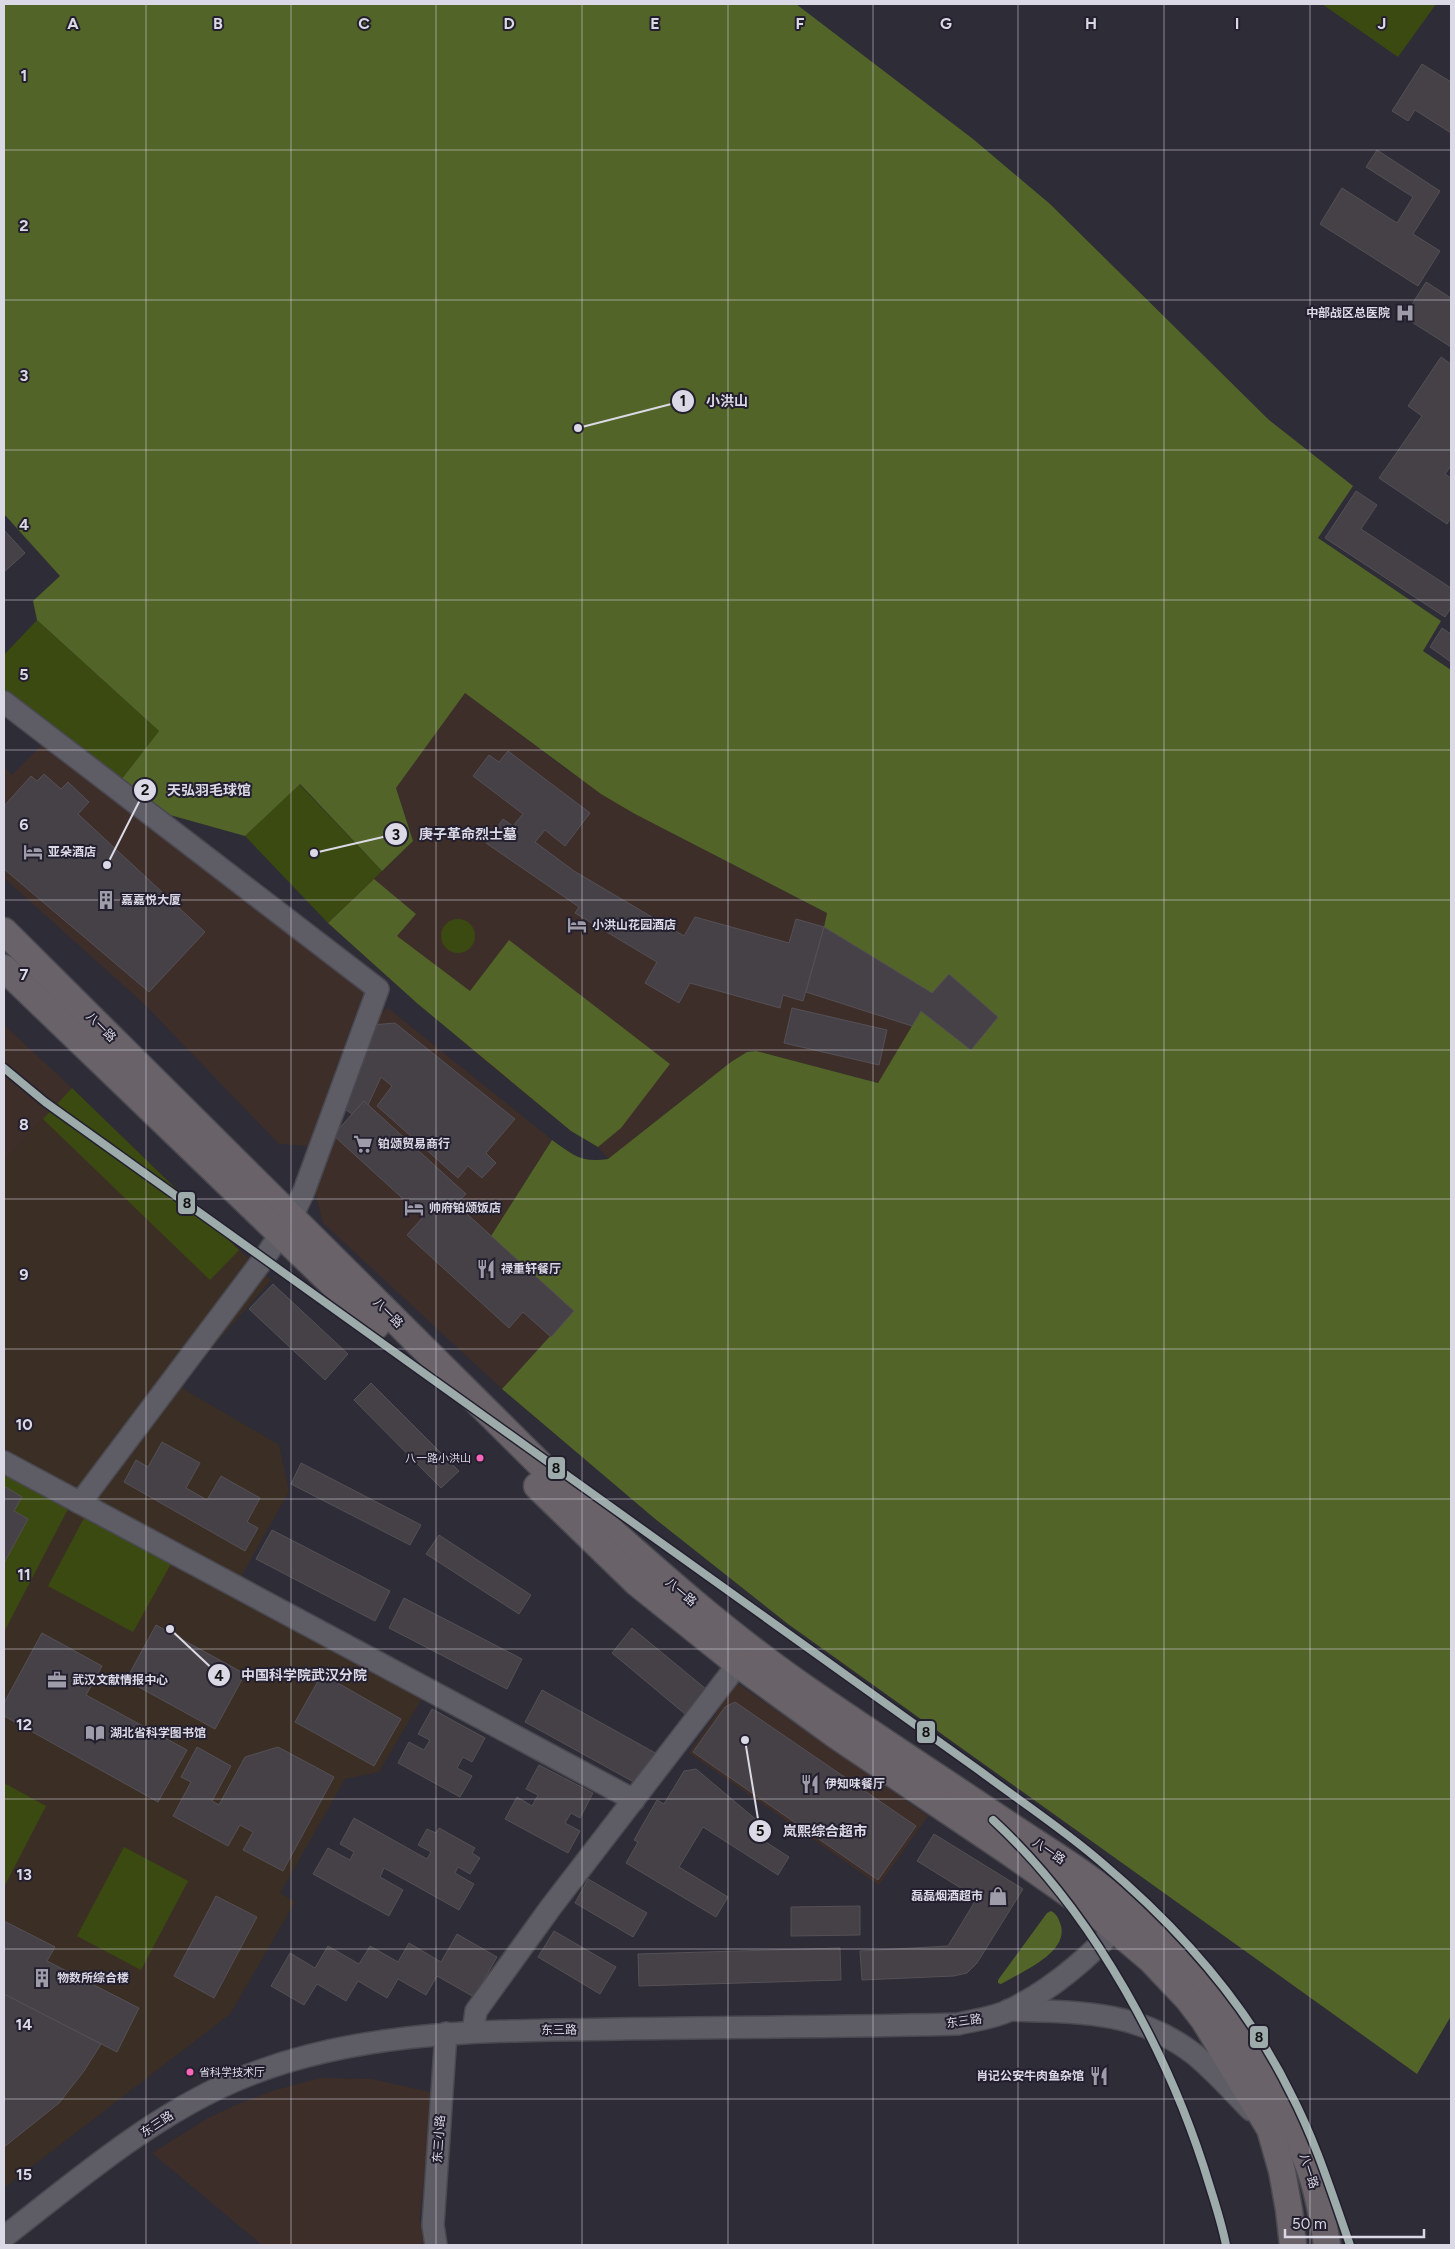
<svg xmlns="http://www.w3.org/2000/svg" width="1455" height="2249" viewBox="0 0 1455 2249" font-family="Figtree,'Noto Sans SC',sans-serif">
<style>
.commercial{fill:#3e2e29}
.education{fill:#3b2f25}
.green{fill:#3b4a10}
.forest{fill:#526427}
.building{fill:#454147;stroke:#555056}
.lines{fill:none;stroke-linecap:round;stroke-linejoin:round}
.minor-casing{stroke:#4a4951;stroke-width:24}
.major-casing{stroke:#4a4951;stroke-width:29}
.minor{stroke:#5e5c64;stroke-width:21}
.major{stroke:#696268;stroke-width:26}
.metro-1-casing{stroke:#231f2f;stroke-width:11}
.metro-1{stroke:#9dabaa;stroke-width:8}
.grid{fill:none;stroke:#dbd9e5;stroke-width:1;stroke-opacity:0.55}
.bus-dot{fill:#fa66b7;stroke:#231f2f;stroke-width:2}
.labels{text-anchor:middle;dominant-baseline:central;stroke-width:4;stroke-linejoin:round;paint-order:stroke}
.bus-label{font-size:11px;fill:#dbd9e5;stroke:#231f2f;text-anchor:end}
.poi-label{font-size:12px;font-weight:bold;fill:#dbd9e5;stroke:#231f2f;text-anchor:start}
.street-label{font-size:12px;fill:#dbd9e5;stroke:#231f2f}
.grid-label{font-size:16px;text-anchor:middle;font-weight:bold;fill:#dbd9e5;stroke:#231f2f;stroke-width:4;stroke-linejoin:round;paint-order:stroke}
.leader{fill:none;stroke:#dbd9e5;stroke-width:2}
.callout-dot{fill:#dbd9e5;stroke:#231f2f;stroke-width:2}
.mark-label{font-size:15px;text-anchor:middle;font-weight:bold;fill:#111}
.callout-label{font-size:14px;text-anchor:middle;font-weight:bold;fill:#dbd9e5;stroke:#231f2f;stroke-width:4;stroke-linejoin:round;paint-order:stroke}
.line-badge{stroke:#231f2f;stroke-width:2}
.pale-badge-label{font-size:14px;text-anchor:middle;font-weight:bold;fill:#111}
</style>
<rect width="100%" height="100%" fill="#2e2c36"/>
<g class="commercial">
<polygon points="465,693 569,771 635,814 827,913 998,1017 971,1050 921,1011 879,1083 756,1051 747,1052 731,1062 608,1159 598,1147 571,1131 477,1054 328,923 413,841 396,788"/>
<polygon points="43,744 364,991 308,1146 279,1144 144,1004 4,878 4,767 12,775"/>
<polygon points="388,1008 552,1140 491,1236 574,1311 502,1389 323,1223 315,1192 333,1135 352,1114 343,1108 375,1018"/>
<polygon points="4,1025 72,1088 4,1161"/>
<polygon points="737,1683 928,1816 879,1885 689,1753"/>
<polygon points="320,2078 372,2079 434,2093 419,2220 431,2245 262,2245 152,2153 208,2118 236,2105 272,2091"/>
</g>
<polygon class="education" points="72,1088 271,1280 187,1376 180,1387 279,1445 289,1491 241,1577 432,1681 379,1772 345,1779 280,1893 295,1902 230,2014 4,2188 4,1161"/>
<g class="green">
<polygon points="1322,4 1436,4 1398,57"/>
<polygon points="37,620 159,731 121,780 4,693 4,655"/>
<polygon points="299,784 382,871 328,923 245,836"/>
<circle cx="458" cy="936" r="17"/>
<polygon points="72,1088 239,1250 210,1280 43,1119"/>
<polygon points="4,1474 68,1509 4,1632 4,1563 28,1519 14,1511 22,1497 4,1486"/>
<polygon points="84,1518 171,1564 133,1632 48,1586"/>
<polygon points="4,1783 46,1806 4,1887"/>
<polygon points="124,1847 188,1881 141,1970 77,1936"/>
</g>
<g class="forest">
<path d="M4,4H796L973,139L1050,204L1269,420L1353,486L1318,538L1441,621L1423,651L1451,670V2016L1417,2074L788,1624L654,1518L502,1389L573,1311L491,1236L552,1140C573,1155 581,1163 608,1159L731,1062L747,1052L756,1051L878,1083L921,1011L971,1050L998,1017L932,993L824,927L827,913L635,814L601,794L465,693L396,788L413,841L382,871L300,784L245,836L170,815L121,780L159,731L37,620L33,601L60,576L4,514Z"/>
<polygon points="374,879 416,914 397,936 470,991 509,940 670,1064 621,1128 598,1147 571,1131 418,1004 328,923"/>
<path d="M1051,1911C1057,1914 1059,1919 1061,1926C1068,1953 1021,1972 1001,1984L998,1983V1980L1047,1913Z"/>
</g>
<g class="building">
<polygon points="1422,64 1451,82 1451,133 1415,110 1408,121 1392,111"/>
<polygon points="1377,150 1440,191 1413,234 1440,251 1418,286 1320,224 1342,188 1397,223 1413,197 1366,167"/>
<polygon points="1426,282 1451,298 1451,347 1404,317"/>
<polygon points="1441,357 1451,364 1451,466 1445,474 1451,478 1451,518 1447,524 1379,478 1422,416 1408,406"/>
<polygon points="1356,491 1377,505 1361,529 1451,588 1451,608 1445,617 1325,538"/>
<polygon points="4,530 25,553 4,572"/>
<polygon points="1442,628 1451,634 1451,662 1430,647"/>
<polygon points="508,751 590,813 565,846 545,830 535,842 574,871 684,936 695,917 789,943 796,919 824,927 803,1001 783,995 780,1008 690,983 679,1003 645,983 657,962 575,913 579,907 486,843 503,819 513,826 523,814 473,776 489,755 499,762"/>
<polygon points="44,774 61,789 68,782 89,802 78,814 205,932 149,992 4,869 4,806 31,776 37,781"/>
<polygon points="824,927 932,993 949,974 998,1017 971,1050 921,1011 912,1026 806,992"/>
<polygon points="792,1008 887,1030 879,1065 784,1043"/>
<polygon points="395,1023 515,1119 486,1153 496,1163 482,1178 468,1166 458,1178 377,1106 392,1086 381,1077 368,1105 364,1101 352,1114 343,1108 372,1025"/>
<polygon points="364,1101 466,1194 456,1204 574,1311 551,1337 523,1312 509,1328 407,1235 423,1217 333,1135"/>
<polygon points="273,1284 348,1354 325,1380 249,1309"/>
<polygon points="371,1383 459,1471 441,1488 354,1400"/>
<polygon points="162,1442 200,1463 186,1488 207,1500 221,1476 260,1498 247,1522 258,1528 245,1551 124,1482 136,1460 148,1467"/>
<polygon points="301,1463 421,1525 410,1545 291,1484"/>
<polygon points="4,1486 22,1497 14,1511 28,1519 4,1563"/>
<polygon points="272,1530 390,1591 375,1621 256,1559"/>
<polygon points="439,1535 531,1595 519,1614 426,1554"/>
<polygon points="404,1598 522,1659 507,1689 389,1628"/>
<polygon points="156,1625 245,1674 215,1729 126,1680"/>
<polygon points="632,1628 706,1689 685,1714 612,1653"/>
<polygon points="42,1633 102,1666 86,1695 187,1750 158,1802 4,1716 4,1703"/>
<polygon points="322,1674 401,1719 374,1766 295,1722"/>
<polygon points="542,1690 659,1755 641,1786 525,1722"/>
<polygon points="735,1702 916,1826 878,1880 693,1752 725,1707"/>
<polygon points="432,1709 485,1738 472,1762 463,1757 457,1768 472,1776 460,1797 398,1763 409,1742 424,1750 430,1740 418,1734"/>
<polygon points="197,1747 231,1766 212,1801 219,1805 245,1757 278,1747 334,1777 283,1871 243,1850 253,1832 240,1825 228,1846 173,1816 191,1782 181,1777"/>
<polygon points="539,1765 593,1793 580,1818 571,1813 565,1823 580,1831 568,1853 505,1819 517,1797 532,1806 538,1795 526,1789"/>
<polygon points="696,1769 759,1822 752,1833 789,1857 778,1875 703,1827 679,1867 728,1897 716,1917 626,1863 638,1842 634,1840 657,1800 664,1804 684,1771"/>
<polygon points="354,1818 427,1859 431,1852 418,1845 427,1829 436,1833 439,1828 475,1848 472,1853 480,1858 470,1874 458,1867 455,1873 474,1884 459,1910 384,1868 380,1877 403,1890 389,1916 313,1874 328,1848 350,1860 354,1852 340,1844"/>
<polygon points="934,1834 1023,1889 977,1963 967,1973 954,1976 862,1980 860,1951 948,1946 977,1898 917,1861"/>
<polygon points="588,1879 647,1913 633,1937 575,1903"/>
<polygon points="216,1896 257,1917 214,1998 174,1976"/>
<polygon points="860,1906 860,1935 791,1936 791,1907"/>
<polygon points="4,1921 55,1947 47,1961 139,2008 117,2052 4,1994"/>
<polygon points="554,1931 616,1967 600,1994 538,1957"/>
<polygon points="457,1934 497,1957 474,1997 437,1976 426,1995 398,1979 387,1998 358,1981 346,2001 317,1984 304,2005 271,1986 290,1953 315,1968 328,1946 359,1964 370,1946 398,1962 409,1943 441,1962"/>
<polygon points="840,1948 841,1980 639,1986 638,1954"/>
<polygon points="4,1994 101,2044 84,2071 59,2103 4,2147"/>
</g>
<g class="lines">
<g class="minor-casing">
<g id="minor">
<polyline points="4,702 378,989 304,1191 292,1217 265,1257 80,1503"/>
<polyline points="4,1462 634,1800"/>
<path d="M1009,2010C1077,2012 1137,2010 1194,2054C1215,2071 1233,2092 1251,2110"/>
<polyline points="473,2032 476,2011 551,1907 738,1664"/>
<path d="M4,2237C76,2181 149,2118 234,2081C355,2029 489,2031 618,2029C731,2027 845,2027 958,2024C975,2020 994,2018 1010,2010C1053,1989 1094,1953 1126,1917"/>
<polyline points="436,2245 433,2225 446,2033"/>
</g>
</g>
<g class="major-casing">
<g id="major">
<path d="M4,931L565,1489C644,1560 724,1633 812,1693C879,1739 948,1784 1015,1829C1055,1855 1096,1881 1133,1912C1203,1971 1276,2078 1308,2164C1318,2190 1323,2219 1327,2245"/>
<polyline points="4,968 376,1326"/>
<polyline points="537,1486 637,1583 738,1664 837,1736 1009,1852 1092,1910 1151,1960 1188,1999 1204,2020 1270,2129 1282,2171 1289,2210 1293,2245"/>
</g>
</g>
<use href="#minor" class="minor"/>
<use href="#major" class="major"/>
<g class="metro-1-casing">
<g id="metro-1">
<path d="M4,1068L45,1102L980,1771C1020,1801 1063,1829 1101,1862C1177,1926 1247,2004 1291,2094C1316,2142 1332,2194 1350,2245"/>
<path d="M993,1820C1094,1913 1171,2056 1210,2187C1216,2206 1222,2225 1226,2245"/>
</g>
</g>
<use href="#metro-1" class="metro-1"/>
</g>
<path class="grid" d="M146,4V2245M291,4V2245M436,4V2245M582,4V2245M728,4V2245M873,4V2245M1018,4V2245M1164,4V2245M1310,4V2245M4,150H1451M4,300H1451M4,450H1451M4,600H1451M4,750H1451M4,900H1451M4,1050H1451M4,1199H1451M4,1349H1451M4,1499H1451M4,1649H1451M4,1799H1451M4,1949H1451M4,2099H1451"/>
<defs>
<g id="hospital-bare" transform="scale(1.5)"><path d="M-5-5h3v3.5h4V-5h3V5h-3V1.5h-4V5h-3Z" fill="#9e9ca8" stroke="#231f2f" stroke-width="2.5" paint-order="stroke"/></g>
<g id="hotel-bare" transform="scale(1.5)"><path d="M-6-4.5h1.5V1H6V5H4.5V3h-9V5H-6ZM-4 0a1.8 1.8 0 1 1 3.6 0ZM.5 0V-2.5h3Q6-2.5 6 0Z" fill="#9e9ca8" stroke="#231f2f" stroke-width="2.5" paint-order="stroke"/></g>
<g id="building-bare" transform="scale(1.5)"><path d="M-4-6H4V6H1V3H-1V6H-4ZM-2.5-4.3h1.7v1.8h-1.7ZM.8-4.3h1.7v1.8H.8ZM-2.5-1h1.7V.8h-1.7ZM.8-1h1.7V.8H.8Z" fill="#9e9ca8" stroke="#231f2f" stroke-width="2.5" paint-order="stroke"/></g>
<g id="supermarket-bare" transform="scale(1.5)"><path d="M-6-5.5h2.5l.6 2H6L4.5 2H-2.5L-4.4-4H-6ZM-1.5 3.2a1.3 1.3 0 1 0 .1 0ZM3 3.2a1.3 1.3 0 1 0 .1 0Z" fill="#9e9ca8" stroke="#231f2f" stroke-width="2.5" paint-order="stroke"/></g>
<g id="restaurant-bare" transform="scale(1.5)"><path d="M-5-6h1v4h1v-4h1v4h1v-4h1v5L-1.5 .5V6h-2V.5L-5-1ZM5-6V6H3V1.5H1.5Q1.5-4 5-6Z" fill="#9e9ca8" stroke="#231f2f" stroke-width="2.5" paint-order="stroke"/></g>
<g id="office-bare" transform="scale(1.5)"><path d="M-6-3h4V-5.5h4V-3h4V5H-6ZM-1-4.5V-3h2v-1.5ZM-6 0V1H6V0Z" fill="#9e9ca8" stroke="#231f2f" stroke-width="2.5" paint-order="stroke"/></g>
<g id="library-bare" transform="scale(1.5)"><path d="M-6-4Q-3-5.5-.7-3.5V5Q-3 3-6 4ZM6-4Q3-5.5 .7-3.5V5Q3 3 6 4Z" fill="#9e9ca8" stroke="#231f2f" stroke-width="2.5" paint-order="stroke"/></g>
<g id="shop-bare" transform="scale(1.5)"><path d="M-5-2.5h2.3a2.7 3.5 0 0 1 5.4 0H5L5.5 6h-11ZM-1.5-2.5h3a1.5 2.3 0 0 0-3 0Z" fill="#9e9ca8" stroke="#231f2f" stroke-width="2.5" paint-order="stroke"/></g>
</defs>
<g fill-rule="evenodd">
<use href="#hospital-bare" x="1405" y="313"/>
<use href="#hotel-bare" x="33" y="852"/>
<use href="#building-bare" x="106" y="900"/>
<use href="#hotel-bare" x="577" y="925"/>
<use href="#supermarket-bare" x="363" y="1144"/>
<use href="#hotel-bare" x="414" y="1208"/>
<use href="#restaurant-bare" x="486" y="1269"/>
<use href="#office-bare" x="57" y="1680"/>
<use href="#library-bare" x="95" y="1733"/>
<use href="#restaurant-bare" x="810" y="1784"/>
<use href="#shop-bare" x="998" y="1896"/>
<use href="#building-bare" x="42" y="1978"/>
<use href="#restaurant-bare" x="1099" y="2076"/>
</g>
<g class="bus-dot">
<circle cx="480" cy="1458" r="4.5"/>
<circle cx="190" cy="2072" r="4.5"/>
</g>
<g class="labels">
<g class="bus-label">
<text x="471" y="1458">八一路小洪山</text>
<text x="199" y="2072" text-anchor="start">省科学技术厅</text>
</g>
<g class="poi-label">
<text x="1390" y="313" text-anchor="end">中部战区总医院</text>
<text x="48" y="852">亚朵酒店</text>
<text x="121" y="900">嘉嘉悦大厦</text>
<text x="592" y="925">小洪山花园酒店</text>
<text x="378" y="1144">铂颂贸易商行</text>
<text x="429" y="1208">帅府铂颂饭店</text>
<text x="501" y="1269">禄重轩餐厅</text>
<text x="72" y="1680">武汉文献情报中心</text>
<text x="110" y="1733">湖北省科学图书馆</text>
<text x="825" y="1784">伊知味餐厅</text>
<text x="983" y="1896" text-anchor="end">磊磊烟酒超市</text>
<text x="57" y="1978">物数所综合楼</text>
<text x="1084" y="2076" text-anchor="end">肖记公安牛肉鱼杂馆</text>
</g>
<g class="street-label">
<text transform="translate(101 1027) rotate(45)">八一路</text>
<text transform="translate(388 1313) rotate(45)">八一路</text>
<text transform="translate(681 1592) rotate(40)">八一路</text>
<text transform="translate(1049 1851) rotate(34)">八一路</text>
<text transform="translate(964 2021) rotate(-8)">东三路</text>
<text transform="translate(559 2030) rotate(-1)">东三路</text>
<text transform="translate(157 2124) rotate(-33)">东三路</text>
<text transform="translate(439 2139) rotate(-86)">东三小路</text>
<text transform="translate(1309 2171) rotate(72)">八一路</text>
</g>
</g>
<g class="grid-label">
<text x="73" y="29">A</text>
<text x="218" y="29">B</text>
<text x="364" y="29">C</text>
<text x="509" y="29">D</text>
<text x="655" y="29">E</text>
<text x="800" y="29">F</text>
<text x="946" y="29">G</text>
<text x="1091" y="29">H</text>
<text x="1237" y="29">I</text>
<text x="1382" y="29">J</text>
<text x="24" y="81">1</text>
<text x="24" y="231">2</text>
<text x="24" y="381">3</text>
<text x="24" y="530">4</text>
<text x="24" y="680">5</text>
<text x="24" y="830">6</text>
<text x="24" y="980">7</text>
<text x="24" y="1130">8</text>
<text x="24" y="1280">9</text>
<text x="24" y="1430">10</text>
<text x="24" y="1580">11</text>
<text x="24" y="1730">12</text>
<text x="24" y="1880">13</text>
<text x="24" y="2030">14</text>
<text x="24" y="2180">15</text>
</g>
<path class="leader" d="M578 428L683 401M107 865L145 790M314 853L396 834M170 1629L219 1675M745 1740L760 1831"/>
<g class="callout-dot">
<circle cx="578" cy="428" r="5"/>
<circle cx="107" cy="865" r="5"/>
<circle cx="314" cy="853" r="5"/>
<circle cx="170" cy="1629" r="5"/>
<circle cx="745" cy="1740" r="5"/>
<circle cx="683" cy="401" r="12"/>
<circle cx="145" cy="790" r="12"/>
<circle cx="396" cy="834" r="12"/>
<circle cx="219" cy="1675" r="12"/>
<circle cx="760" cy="1831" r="12"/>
</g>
<g class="mark-label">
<text x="683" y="406">1</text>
<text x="145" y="795">2</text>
<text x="396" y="840">3</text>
<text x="219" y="1681">4</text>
<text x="760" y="1836">5</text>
</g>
<g class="callout-label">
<text x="727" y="406">小洪山</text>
<text x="209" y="795">天弘羽毛球馆</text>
<text x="468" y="839">庚子革命烈士墓</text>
<text x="304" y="1680">中国科学院武汉分院</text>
<text x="825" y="1836">岚熙综合超市</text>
</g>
<g class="line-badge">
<rect x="177" y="1191" width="19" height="24" rx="5" fill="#9dabaa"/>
<rect x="547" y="1456" width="19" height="24" rx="5" fill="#9dabaa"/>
<rect x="916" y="1720" width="20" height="24" rx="5" fill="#9dabaa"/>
<rect x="1249" y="2025" width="20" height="24" rx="5" fill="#9dabaa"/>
</g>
<g class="pale-badge-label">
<text x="187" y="1208">8</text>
<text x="556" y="1473">8</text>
<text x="926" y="1737">8</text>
<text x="1259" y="2042">8</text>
</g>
<rect width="1455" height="2249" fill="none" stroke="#dbd9e5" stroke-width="10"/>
<path d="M1285 2229v8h139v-8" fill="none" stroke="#dbd9e5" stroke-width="2.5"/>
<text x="1292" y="2229" font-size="15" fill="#dbd9e5" stroke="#231f2f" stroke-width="4" paint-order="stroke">50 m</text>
</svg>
